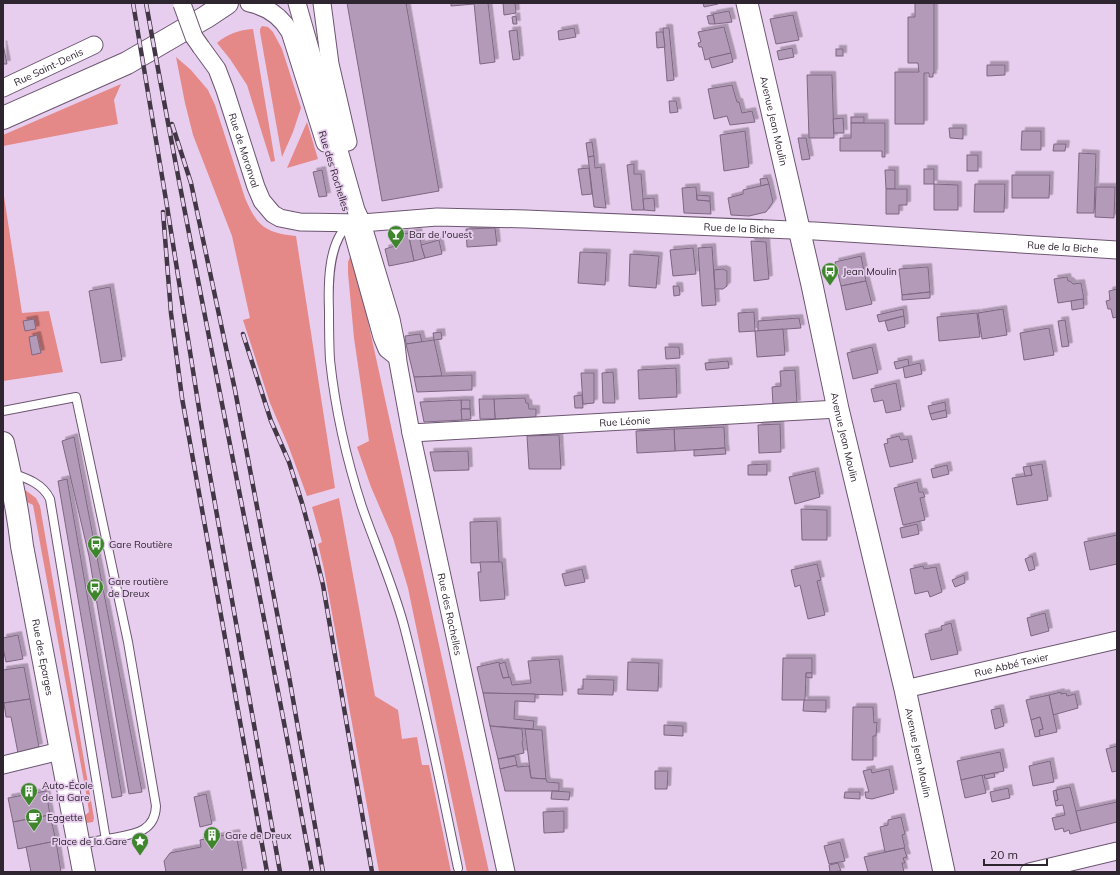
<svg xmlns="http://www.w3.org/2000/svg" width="1120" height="875" viewBox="0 0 1120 875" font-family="Mulish,sans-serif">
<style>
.green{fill:#e58888}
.building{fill:#b29ab8;stroke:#7e6783;filter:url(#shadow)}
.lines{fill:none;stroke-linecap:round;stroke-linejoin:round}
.service-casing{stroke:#6c5671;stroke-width:10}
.minor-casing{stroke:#6c5671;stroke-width:19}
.tertiary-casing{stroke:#6c5671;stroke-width:23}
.secondary-casing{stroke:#6c5671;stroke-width:24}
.service{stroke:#fff;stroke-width:8}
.minor{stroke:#fff;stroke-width:17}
.tertiary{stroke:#fff;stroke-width:21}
.secondary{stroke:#fff;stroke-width:22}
.rail-casing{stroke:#423745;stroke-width:4.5}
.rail{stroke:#e8ceee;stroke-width:3;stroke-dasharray:9;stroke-linecap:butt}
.minor-bridge-casing{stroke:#6c5671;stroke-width:19;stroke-linecap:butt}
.minor-bridge{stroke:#fff;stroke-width:17}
.labels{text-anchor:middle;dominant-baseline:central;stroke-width:3.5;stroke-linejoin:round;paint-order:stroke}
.street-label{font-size:10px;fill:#2f2531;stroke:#e8ceee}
.poi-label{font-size:10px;fill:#2f2531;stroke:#e8ceee;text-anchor:start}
</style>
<defs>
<filter id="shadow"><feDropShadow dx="3.5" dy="-3.5" stdDeviation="0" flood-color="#0004"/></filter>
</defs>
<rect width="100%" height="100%" fill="#e8ceee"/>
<g class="green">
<polygon points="262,26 268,27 273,32 282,49 301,108 293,132 282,157 260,32 260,29"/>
<path d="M253,29L275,161L271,162L247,85L230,59L217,43C227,34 239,30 253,29Z"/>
<path d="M176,57L191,70L208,90L215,105L245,198C257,226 265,233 296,236L335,488L307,496L288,445L270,403L243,320L250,318L232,236L193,135L185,103Z"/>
<polygon points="121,84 114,100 118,124 3,146 3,135"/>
<polygon points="307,122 318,159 287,168"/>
<polygon points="3,190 22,313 49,311 63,372 3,381"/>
<polygon points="351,254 358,276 489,872 467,872 408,588 393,538 371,487 357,447 369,441 354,338 348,273 348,262"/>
<polygon points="21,487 36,498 40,506 94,818 93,822 86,823 83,817 89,812 87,798 33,505 23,500"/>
<polygon points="339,498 375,696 398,710 402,739 417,737 422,765 429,765 451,872 379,872 324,569 318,544 322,542 312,507"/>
</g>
<g class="building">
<polygon points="347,3 406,3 439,191 382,201"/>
<polygon points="451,3 474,3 474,4 451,6"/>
<polygon points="474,3 488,3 495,62 480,64"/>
<polygon points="503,3 515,3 516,13 504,15"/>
<polygon points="703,3 717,3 718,4 704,7"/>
<polygon points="915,3 934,3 934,73 933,73 933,77 929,77 929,73 924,73 924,124 895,124 895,72 919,72 918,63 908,63 908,17 915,17"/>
<polygon points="729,11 732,22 715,24 713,14"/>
<polygon points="713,15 715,24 709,24 707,16"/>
<polygon points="793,15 799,40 776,44 770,19"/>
<polygon points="516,16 517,24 513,24 512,17"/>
<polygon points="724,27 731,53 705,60 702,47 699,47 698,43 701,42 698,32"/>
<polygon points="574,28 576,37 559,40 558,31"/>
<polygon points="663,28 669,28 674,80 667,81"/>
<polygon points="517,30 520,59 513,60 509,31"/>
<polygon points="656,32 663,32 665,47 657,48"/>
<polygon points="3,44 7,64 3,64"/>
<polygon points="792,48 794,57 779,60 777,51"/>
<rect x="836" y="49" width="7" height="7"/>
<polygon points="731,53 733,62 712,68 709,58"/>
<polygon points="987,65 1005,65 1005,75 987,76"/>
<polygon points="807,75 832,75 834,138 809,138"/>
<polygon points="732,85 737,102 739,102 742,113 752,111 755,122 730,125 727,116 714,119 708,89"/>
<polygon points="669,101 676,101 678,112 670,113"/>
<rect x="851" y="117" width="13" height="6"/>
<polygon points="843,118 844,133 834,133 833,119"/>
<polygon points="851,123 885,123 885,157 882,157 882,151 840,151 840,138 851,138"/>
<polygon points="949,128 963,128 963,139 950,138"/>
<polygon points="745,131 749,167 724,171 720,135"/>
<polygon points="1022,131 1041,131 1041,150 1021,150"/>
<polygon points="798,138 806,138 810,159 802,160"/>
<polygon points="592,142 594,156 588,157 586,143"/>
<polygon points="1054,144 1066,144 1065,151 1053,151"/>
<polygon points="1079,153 1096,154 1094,213 1077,213"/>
<rect x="967" y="155" width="11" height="16"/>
<polygon points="594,156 595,168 601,167 606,208 594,207 588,157"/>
<polygon points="634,164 634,174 641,174 644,210 632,210 627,165"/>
<polygon points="589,168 592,194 582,195 578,169"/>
<rect x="924" y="169" width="10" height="15"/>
<polygon points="322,170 327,196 319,197 313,172"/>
<polygon points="885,170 895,170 895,189 886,189"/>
<polygon points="1012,175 1050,175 1049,198 1012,198"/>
<polygon points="767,178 769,184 761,186 760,179"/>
<polygon points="769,184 773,202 766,212 749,216 731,215 728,198 743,194 743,190"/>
<polygon points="934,184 958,185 958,210 934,210"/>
<polygon points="975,184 1005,184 1004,212 974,212"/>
<polygon points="696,187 697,200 710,201 711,214 684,213 682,188"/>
<polygon points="1096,187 1115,187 1114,218 1095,217"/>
<polygon points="886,189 907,189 907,205 899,205 899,214 886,214"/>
<polygon points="697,195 710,196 710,201 697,200"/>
<polygon points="654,198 655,211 644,210 643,199"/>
<polygon points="495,228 497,245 467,247 466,229"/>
<polygon points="418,232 425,258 414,261 408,233"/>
<polygon points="408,233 414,261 389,266 385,249 395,246 392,236"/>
<polygon points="439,240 442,254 425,258 421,245"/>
<polygon points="751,241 766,242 769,279 754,281"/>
<polygon points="712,247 716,305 702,306 698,248"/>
<polygon points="693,248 696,274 673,276 670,250"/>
<polygon points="580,252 607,253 605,285 578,283"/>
<polygon points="630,254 659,256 656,288 629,286"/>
<polygon points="861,256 866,281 841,286 835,262"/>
<polygon points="928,267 930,292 902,295 899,269"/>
<polygon points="723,269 727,271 727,286 723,289 715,289 714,270"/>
<polygon points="1067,277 1068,281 1070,281 1073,284 1081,283 1084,299 1058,303 1054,279"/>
<polygon points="866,281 872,304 846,310 841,286"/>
<polygon points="673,286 679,286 680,295 674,296"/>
<polygon points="110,287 122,360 101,363 89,291"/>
<polygon points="1117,289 1117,317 1113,318 1111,309 1108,309 1106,301 1110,300 1109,291"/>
<polygon points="930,292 930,298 902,300 902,295"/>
<polygon points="1083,299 1084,308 1072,310 1071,301"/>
<polygon points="903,309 904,316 879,322 877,315"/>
<polygon points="1003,309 1007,335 982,339 978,313"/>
<polygon points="754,312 755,331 739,332 738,313"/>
<polygon points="977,313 980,337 939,341 937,317"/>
<polygon points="904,316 905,327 888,331 885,321"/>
<polygon points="799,318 801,328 758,331 758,321"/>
<polygon points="34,319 36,329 25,331 23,321"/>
<polygon points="1065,320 1069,346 1062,347 1058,321"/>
<polygon points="1049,328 1054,355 1024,360 1020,333"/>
<polygon points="783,329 785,355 757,357 755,331"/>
<polygon points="441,332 442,339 434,340 433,333"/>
<polygon points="420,334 422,342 406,344 405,336"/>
<polygon points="37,335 41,353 32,355 29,337"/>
<polygon points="434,340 442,376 414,377 406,344"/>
<polygon points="665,347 679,347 680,358 666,359"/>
<polygon points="872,347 878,373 853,379 847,353"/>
<polygon points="908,359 909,366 896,369 894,362"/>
<polygon points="728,361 729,368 706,370 705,363"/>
<polygon points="920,363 922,374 905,378 903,367"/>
<polygon points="676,368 677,397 639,399 638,370"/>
<polygon points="795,370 797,404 773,405 772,387 781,386 780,371"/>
<polygon points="613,372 615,403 603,403 602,373"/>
<polygon points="581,373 594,373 594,403 583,404"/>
<polygon points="472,375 472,390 417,392 414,377"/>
<polygon points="896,383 901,410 886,413 883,400 874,402 871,389"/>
<polygon points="582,395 583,408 575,408 574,396"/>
<polygon points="525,398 526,403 528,403 529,409 536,409 536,417 495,419 494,399"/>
<polygon points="479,399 494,399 495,419 480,419"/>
<rect x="461" y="400" width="9" height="9"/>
<polygon points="461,400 462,420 424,422 420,402"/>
<polygon points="945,402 946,410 930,414 928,406"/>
<polygon points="461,409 470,409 471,419 462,420"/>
<polygon points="946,410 947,417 932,420 930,414"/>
<polygon points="780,424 781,452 759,453 758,425"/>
<polygon points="724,427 725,448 675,451 674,429"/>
<polygon points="674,429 675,451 637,453 636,431"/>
<polygon points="559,435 561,469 529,469 527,436"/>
<polygon points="899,436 901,440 908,439 913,462 890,467 884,444 888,443 887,439"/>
<polygon points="74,437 142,792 129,794 89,556 62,441"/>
<polygon points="725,448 726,454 694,456 694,450"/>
<polygon points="468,451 469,470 434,471 430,452"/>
<polygon points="767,464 767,475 748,475 748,465"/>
<polygon points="1042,464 1048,500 1017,505 1012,478 1032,475 1030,466"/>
<polygon points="947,465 949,474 933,478 931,469"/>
<polygon points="1030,466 1032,475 1025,476 1023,467"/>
<polygon points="815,471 820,497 795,504 789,477"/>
<polygon points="67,479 122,796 112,798 58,481"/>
<polygon points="917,482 919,492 923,492 925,497 920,498 925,520 903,525 894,488"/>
<polygon points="801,509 827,510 827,540 802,540"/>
<polygon points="497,521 499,562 471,563 470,522"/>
<polygon points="917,524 919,534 902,538 900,528"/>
<polygon points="1117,535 1117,564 1090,570 1084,542"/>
<polygon points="1032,556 1035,569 1029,571 1025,559"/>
<polygon points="480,562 502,562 505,599 480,601 478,572 481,572"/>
<polygon points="817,564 821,580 817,581 825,615 808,619 800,585 795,587 791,570"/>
<polygon points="923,566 924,569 936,567 942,592 930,597 928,591 915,594 910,569"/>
<polygon points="582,569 585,582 565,586 562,574"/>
<polygon points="964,575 965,583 955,587 952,580"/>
<polygon points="1045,613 1049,631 1031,636 1027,618"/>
<polygon points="951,623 958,654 931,660 925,634 942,630 941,626"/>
<polygon points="18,635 23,659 6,662 3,648 3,638"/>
<polygon points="783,658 812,658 812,673 806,673 805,700 782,700"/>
<polygon points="559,659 563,695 483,693 477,667 499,662 503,678 510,677 512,685 531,683 528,661"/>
<polygon points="505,662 509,677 503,678 499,664"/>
<polygon points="628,662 659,663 658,691 627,690"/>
<polygon points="24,667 30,699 3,703 3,670"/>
<polygon points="806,673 812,673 812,678 806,677"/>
<polygon points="583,679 614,680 613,695 578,694 578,689 583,689"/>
<polygon points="1061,692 1061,694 1066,693 1067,696 1075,694 1078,708 1053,715 1049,695"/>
<polygon points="483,693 535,694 535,702 515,701 514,719 534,721 533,729 490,726"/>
<polygon points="1049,695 1057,732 1040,736 1039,730 1043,729 1040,717 1031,720 1026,700"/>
<polygon points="30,699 39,747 18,753 11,717 6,717 4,703"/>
<polygon points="804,700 826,700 826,712 803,711"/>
<polygon points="853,707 873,707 874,723 877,722 876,736 873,736 873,760 852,760"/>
<polygon points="1000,708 1004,726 995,729 991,710"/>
<polygon points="1040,717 1043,729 1039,730 1040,736 1035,737 1031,720"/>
<polygon points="664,725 683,726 683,736 664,735"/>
<polygon points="490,726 522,729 523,741 522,742 524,753 498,759"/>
<polygon points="525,729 542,730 546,779 531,778"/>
<polygon points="1117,746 1117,771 1112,772 1106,749"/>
<polygon points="1000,752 1004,771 961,780 957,761"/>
<polygon points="515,756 517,765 500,769 498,759"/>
<polygon points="1050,761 1054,782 1033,786 1029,766"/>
<polygon points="517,765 517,767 529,766 531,778 546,779 547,782 559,783 559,791 505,791 500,769"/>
<polygon points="871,769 872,773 889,769 894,793 872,799 866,798 865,792 869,792 863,771"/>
<polygon points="655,771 668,771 667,789 655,789"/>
<polygon points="994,773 995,777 985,779 984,775"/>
<polygon points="982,775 986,793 965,798 961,780"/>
<polygon points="1070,787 1081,831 1070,834 1069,830 1064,832 1063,828 1055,830 1052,818 1065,815 1063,805 1056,806 1055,801 1058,800 1056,790"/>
<polygon points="1008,788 1010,798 992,802 990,792"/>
<polygon points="1056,790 1058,800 1055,801 1053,791"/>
<polygon points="46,791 50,815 13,822 8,798"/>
<polygon points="552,791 570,792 569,800 551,799"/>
<polygon points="845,792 860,792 860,799 844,798"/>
<polygon points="206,794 212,824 200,827 194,797"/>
<polygon points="1117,802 1117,822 1081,831 1076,811"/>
<polygon points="564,811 564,832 544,833 543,812"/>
<polygon points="50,815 56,841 18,849 13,822"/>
<polygon points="901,817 905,834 902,835 905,848 885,852 880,827 888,825 888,820"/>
<polygon points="236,833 243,872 166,872 164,861 170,853 201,847 200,840"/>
<polygon points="56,841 61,872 31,872 26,847"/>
<polygon points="840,842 845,861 829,864 824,846"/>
<polygon points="904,848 907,857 903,858 905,863 902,863 904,872 868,872 864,857"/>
<polygon points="838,863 841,871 830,872 829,865"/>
</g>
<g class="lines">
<g class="service-casing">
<g id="service">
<path d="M349,224C328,242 328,284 329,310C329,326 329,343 330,360C335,407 347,461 362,507C376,547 393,585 404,626C425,706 441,787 458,868"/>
<path d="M3,411L76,397L128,642L156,806C155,832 134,834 113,838C102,840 91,842 80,844"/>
<path d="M11,473C27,478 43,484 50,499L106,840"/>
</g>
</g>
<g class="minor-casing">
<g id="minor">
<path d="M249,3C268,7 281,16 290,32L325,143"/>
<path id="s1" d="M297,3L356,210L362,223L391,319L396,344L398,362L411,433L506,872"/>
<polyline points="322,3 330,64 348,142"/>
<path id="s2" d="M201,47L217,69L225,90L256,187L262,201L273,214L280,218L300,222L362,223L437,217L526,219L815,231L1117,250"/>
<path id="s3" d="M3,88L94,45"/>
<polyline points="353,233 382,337 387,349 397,357"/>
<path id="s4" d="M411,433L838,409"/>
<path id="s5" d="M905,689L1117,640"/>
<polyline points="3,765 60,751"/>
<polyline points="1029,872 1117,851"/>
</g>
</g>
<g class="tertiary-casing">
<g id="tertiary">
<path id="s6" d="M747,3L812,285L838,409L905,689L944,872"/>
</g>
</g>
<g class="secondary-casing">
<g id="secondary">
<polyline points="3,118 127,63 206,17 227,3"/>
<path id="s7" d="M3,443C11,477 18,511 22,546L84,872"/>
</g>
</g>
<use href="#service" class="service"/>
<use href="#minor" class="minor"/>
<use href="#tertiary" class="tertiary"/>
<use href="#secondary" class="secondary"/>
<g class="rail-casing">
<g id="rail">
<polyline points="133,3 167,206 206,453 280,872"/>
<path d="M146,3C198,293 259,582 312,872"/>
<polyline points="172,124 191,183 235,390 290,682 323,872"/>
<polyline points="163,212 171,313 182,398 267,872"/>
<polyline points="243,334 271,421 289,462 302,503 312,540 323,585 372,872"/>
</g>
</g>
<use href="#rail" class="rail"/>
<g class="minor-bridge-casing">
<polyline id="minor-bridge" points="182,4 194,37 201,47"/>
</g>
<use href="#minor-bridge" class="minor-bridge"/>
</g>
<defs>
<g id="bar-pin" transform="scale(0.9)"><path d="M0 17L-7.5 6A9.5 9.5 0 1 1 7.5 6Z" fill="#3e862c" stroke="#e8ceee"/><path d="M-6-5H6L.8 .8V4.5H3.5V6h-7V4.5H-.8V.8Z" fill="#fff"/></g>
<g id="bus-pin" transform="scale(0.9)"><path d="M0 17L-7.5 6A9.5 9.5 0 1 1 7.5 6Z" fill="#3e862c" stroke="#e8ceee"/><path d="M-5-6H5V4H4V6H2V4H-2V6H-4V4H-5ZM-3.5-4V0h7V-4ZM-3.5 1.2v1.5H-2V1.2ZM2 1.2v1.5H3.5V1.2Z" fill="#fff"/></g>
<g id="building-pin" transform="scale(0.9)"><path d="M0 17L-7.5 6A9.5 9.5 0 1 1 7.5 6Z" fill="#3e862c" stroke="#e8ceee"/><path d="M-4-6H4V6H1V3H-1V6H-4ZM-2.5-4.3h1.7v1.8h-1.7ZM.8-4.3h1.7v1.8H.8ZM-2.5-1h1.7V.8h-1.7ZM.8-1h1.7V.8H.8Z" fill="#fff"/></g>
<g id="cafe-pin" transform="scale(0.9)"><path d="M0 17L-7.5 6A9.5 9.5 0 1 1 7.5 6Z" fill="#3e862c" stroke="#e8ceee"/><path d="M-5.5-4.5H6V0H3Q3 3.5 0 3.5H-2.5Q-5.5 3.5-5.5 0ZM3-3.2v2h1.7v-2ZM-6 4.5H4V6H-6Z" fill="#fff"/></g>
<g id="sight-pin" transform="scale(0.9)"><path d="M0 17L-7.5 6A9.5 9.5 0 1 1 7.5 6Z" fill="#3e862c" stroke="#e8ceee"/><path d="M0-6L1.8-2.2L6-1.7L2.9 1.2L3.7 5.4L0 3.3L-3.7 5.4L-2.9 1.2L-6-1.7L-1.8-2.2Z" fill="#fff"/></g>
</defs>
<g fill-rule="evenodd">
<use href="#bar-pin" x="396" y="234"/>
<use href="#bus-pin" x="830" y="271"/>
<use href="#bus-pin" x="96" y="544"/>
<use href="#bus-pin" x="95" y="587"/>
<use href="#building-pin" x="29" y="791"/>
<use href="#cafe-pin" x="34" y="817"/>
<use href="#building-pin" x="212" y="835"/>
<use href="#sight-pin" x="140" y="841"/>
</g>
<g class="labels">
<g class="street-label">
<text stroke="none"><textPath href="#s3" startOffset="50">Rue Saint-Denis</textPath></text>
<text stroke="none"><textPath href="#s6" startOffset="121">Avenue Jean Moulin</textPath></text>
<text stroke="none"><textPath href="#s2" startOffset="113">Rue de Moronval</textPath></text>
<text transform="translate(334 171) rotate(73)">Rue des Rochelles</text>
<text stroke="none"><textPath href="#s2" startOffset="652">Rue de la Biche</textPath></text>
<text stroke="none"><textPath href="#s2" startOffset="976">Rue de la Biche</textPath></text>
<text stroke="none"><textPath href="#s4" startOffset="214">Rue Léonie</textPath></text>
<text stroke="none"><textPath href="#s6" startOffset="445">Avenue Jean Moulin</textPath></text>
<text stroke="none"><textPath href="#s1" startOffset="631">Rue des Rochelles</textPath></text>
<text stroke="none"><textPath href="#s7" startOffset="218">Rue des Eparges</textPath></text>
<text stroke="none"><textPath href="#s5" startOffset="109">Rue Abbé Texier</textPath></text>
<text stroke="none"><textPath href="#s6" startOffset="769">Avenue Jean Moulin</textPath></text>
</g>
<g class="poi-label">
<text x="409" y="234">Bar de l'ouest</text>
<text x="843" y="271">Jean Moulin</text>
<text x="109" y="544">Gare Routière</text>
<text x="108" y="581">Gare routière<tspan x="108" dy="12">de Dreux</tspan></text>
<text x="42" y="785">Auto-École<tspan x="42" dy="12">de la Gare</tspan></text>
<text x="47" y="817">Eggette</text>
<text x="225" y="835">Gare de Dreux</text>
<text x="127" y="841" text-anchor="end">Place de la Gare</text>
</g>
</g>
<rect width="1120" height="875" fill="none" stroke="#2f2531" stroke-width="8"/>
<path d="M984 859v6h63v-6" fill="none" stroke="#2f2531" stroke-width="2"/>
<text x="990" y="859" font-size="12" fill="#2f2531" stroke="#e8ceee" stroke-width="3" paint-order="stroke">20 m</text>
</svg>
